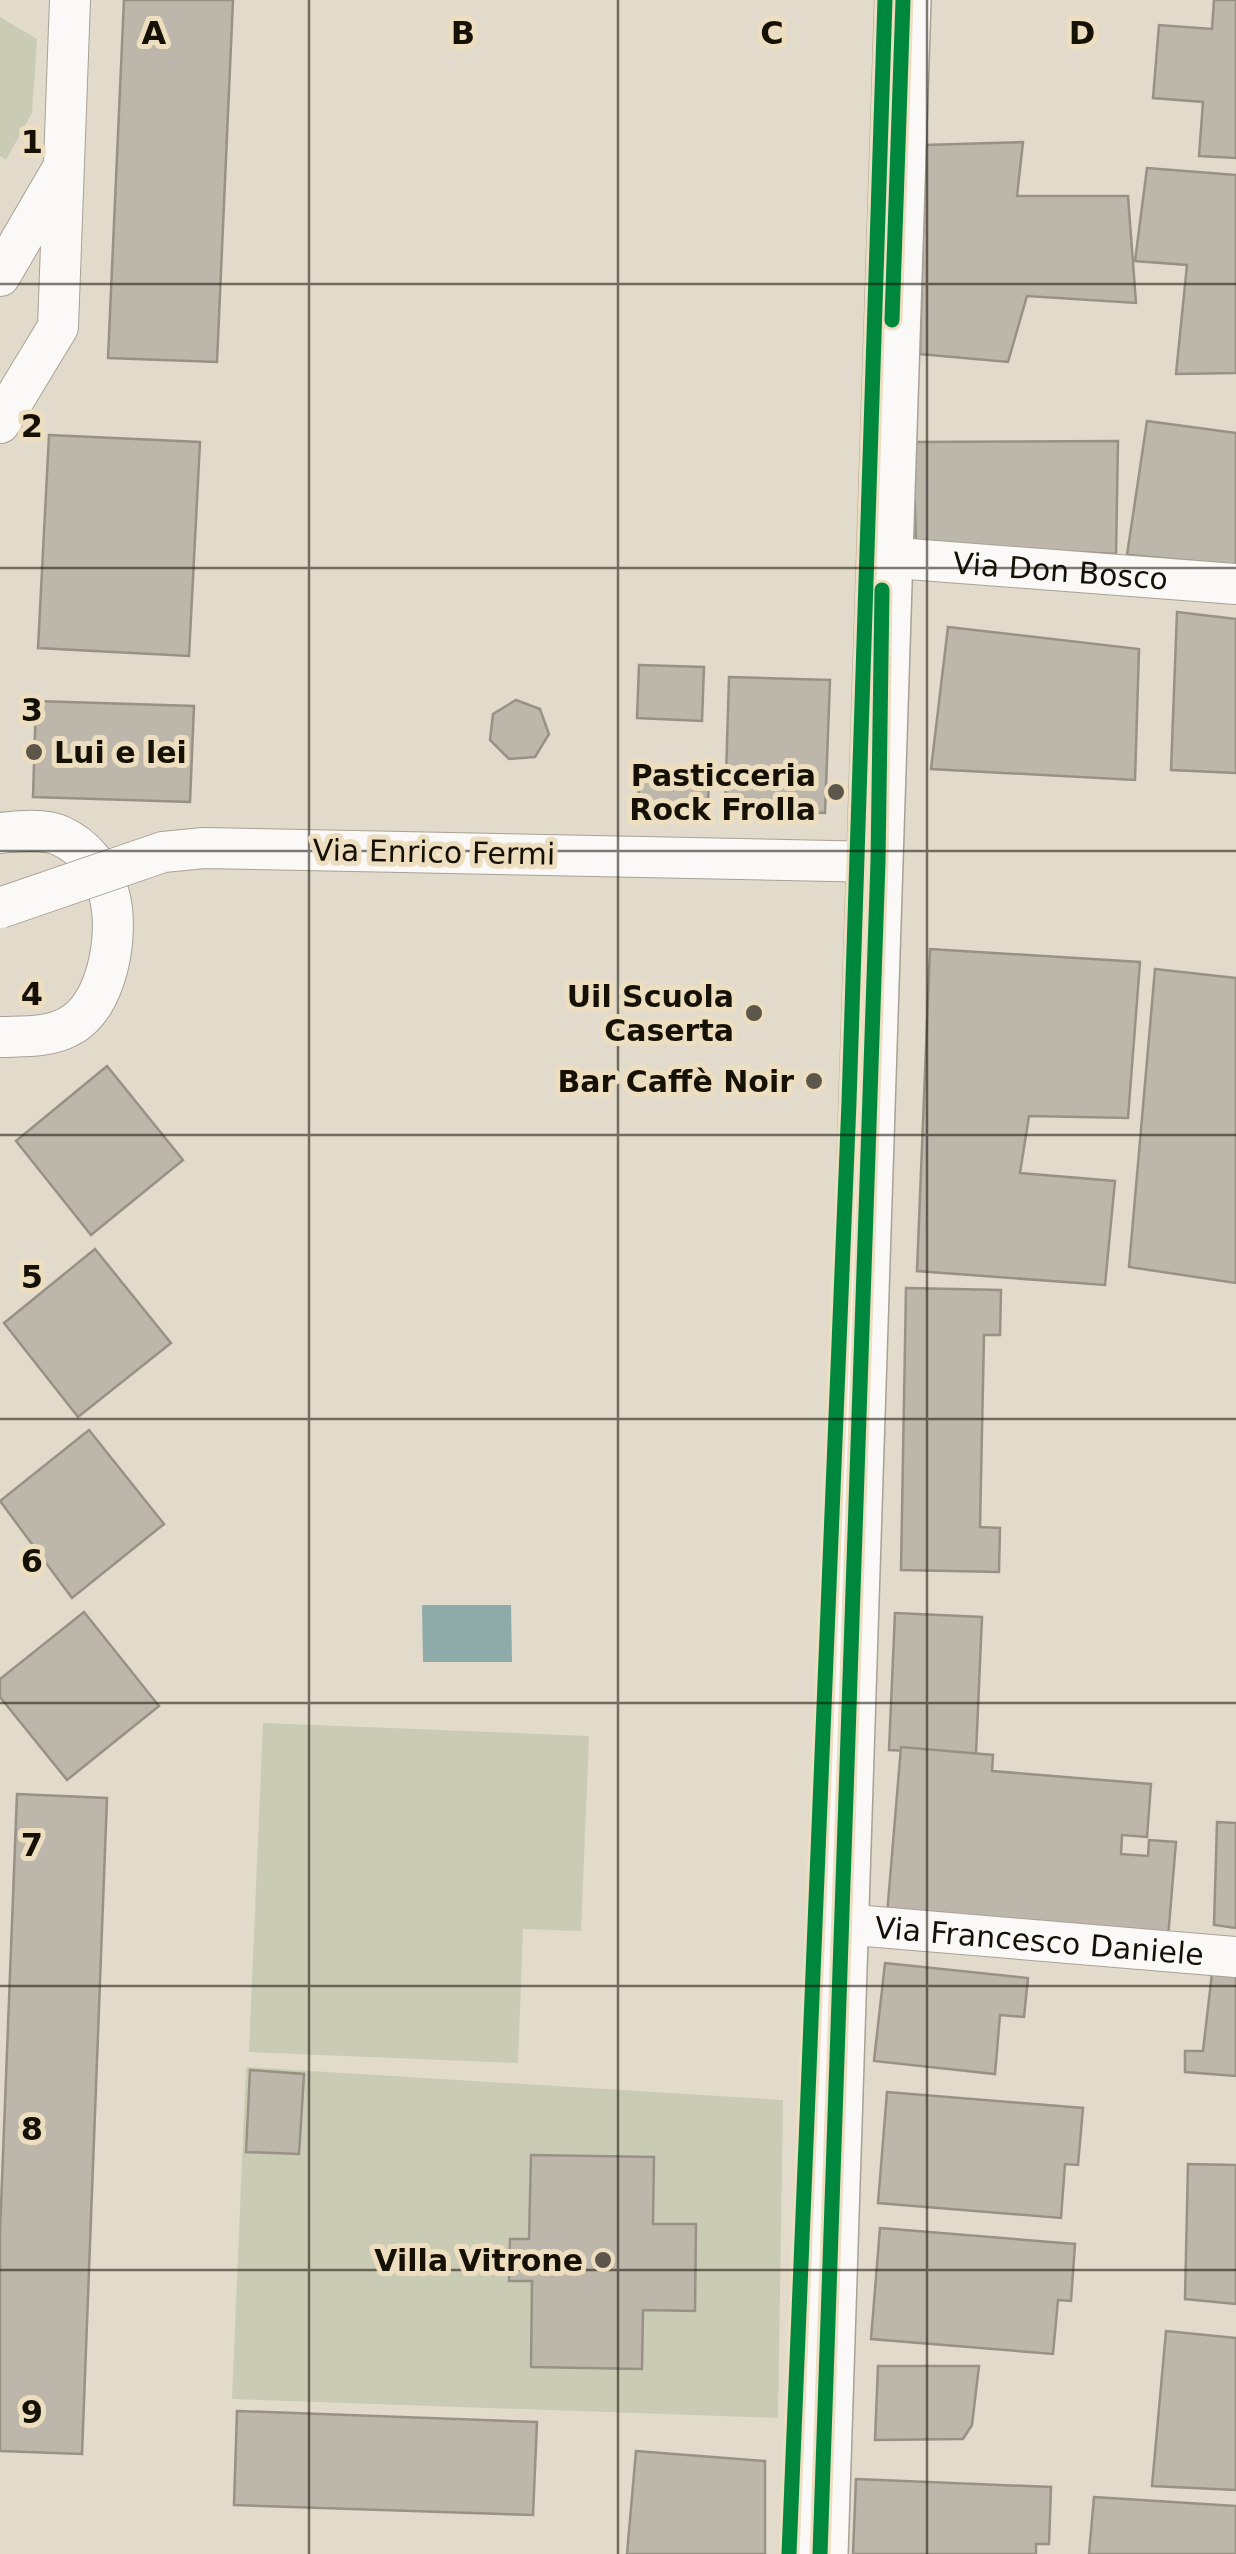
<svg xmlns="http://www.w3.org/2000/svg" width="1236" height="2554" viewBox="0 0 1236 2554" font-family="'DejaVu Sans',sans-serif">
<style>
.green{fill:#cacbb4}
.water{fill:#8eabaa}
.building{fill:#bdb7ab;stroke:#989286;stroke-width:2.5}
.lines{fill:none;stroke-linecap:round;stroke-linejoin:round}
.minor-casing{stroke:#a8a195;stroke-width:42}
.secondary-casing{stroke:#a8a195;stroke-width:58}
.minor{stroke:#fbf9f7;stroke-width:40}
.secondary{stroke:#fbf9f7;stroke-width:55}
.minor-bridge-casing{stroke:#a8a195;stroke-width:42;stroke-linecap:butt}
.minor-bridge{stroke:#fbf9f7;stroke-width:40}
.cycleway-casing{stroke:#eddec0;stroke-width:21}
.cycleway{stroke:#00873e;stroke-width:15}
.grid{fill:none;stroke:#161107;stroke-width:2.5;stroke-opacity:0.55}
.poi-dot{fill:#5d574b;stroke:#eddec0;stroke-width:4}
.labels{text-anchor:middle;dominant-baseline:central;stroke-width:10;stroke-linejoin:round;paint-order:stroke}
.street-label{font-size:30px;fill:#161107;stroke:#eddec0}
.poi-label{font-size:30px;font-weight:bold;fill:#161107;stroke:#eddec0;text-anchor:end}
.grid-label{font-size:32px;text-anchor:middle;font-weight:bold;fill:#161107;stroke:#eddec0;stroke-width:10;stroke-linejoin:round;paint-order:stroke}
</style>
<rect width="100%" height="100%" fill="#e2daca"/>
<g class="green">
<polygon points="0,17 37,39 32,113 6,160 0,156"/>
<polygon points="263,1723 589,1736 581,1931 523,1929 518,2063 249,2052"/>
<polygon points="246,2067 783,2100 778,2418 232,2399"/>
</g>
<polygon class="water" points="422,1605 511,1605 512,1662 423,1662"/>
<g class="building">
<polygon points="124,0 233,0 217,362 108,358"/>
<polygon points="1214,0 1236,0 1236,158 1199,156 1203,102 1153,98 1159,25 1212,29"/>
<polygon points="1023,142 1017,196 1128,196 1136,303 1027,296 1008,362 920,354 925,145"/>
<polygon points="1147,168 1236,175 1236,373 1176,374 1187,265 1135,261"/>
<polygon points="1147,421 1236,433 1236,565 1127,555"/>
<polygon points="49,435 200,442 189,656 38,648"/>
<polygon points="1118,441 1116,554 916,544 913,442"/>
<polygon points="1177,612 1236,619 1236,773 1171,770"/>
<polygon points="948,627 1139,649 1135,780 931,769"/>
<polygon points="639,665 704,667 702,721 637,718"/>
<polygon points="729,677 830,680 825,813 725,810"/>
<polygon points="516,700 540,709 549,734 535,757 509,759 490,740 493,714"/>
<polygon points="36,701 194,706 190,802 33,797"/>
<polygon points="640,768 709,770 708,807 638,804"/>
<polygon points="930,949 1140,962 1128,1118 1029,1116 1020,1173 1115,1181 1105,1285 917,1271"/>
<polygon points="1155,969 1236,978 1236,1283 1129,1267"/>
<polygon points="107,1066 183,1160 91,1235 16,1141"/>
<polygon points="95,1249 171,1343 78,1417 4,1323"/>
<polygon points="906,1288 1001,1290 1000,1335 984,1335 980,1527 1000,1528 999,1572 901,1570"/>
<polygon points="89,1430 164,1524 72,1598 0,1501"/>
<polygon points="84,1612 159,1706 67,1780 0,1697 0,1679"/>
<polygon points="895,1613 982,1617 976,1754 889,1750"/>
<polygon points="901,1747 993,1755 992,1771 1151,1784 1147,1837 1122,1835 1121,1854 1148,1856 1149,1840 1176,1842 1168,1938 887,1915"/>
<polygon points="17,1794 107,1798 82,2454 0,2451 0,2232"/>
<polygon points="1217,1822 1236,1823 1236,1928 1214,1925"/>
<polygon points="885,1963 1028,1978 1024,2017 1000,2015 995,2074 874,2061"/>
<polygon points="1212,1973 1236,1976 1236,2076 1185,2072 1185,2051 1203,2051"/>
<polygon points="250,2070 304,2074 299,2154 246,2152"/>
<polygon points="887,2092 1083,2108 1078,2165 1065,2164 1061,2218 878,2203"/>
<polygon points="531,2155 654,2157 653,2224 696,2224 695,2311 643,2310 642,2369 531,2367 532,2281 509,2281 510,2239 529,2239"/>
<polygon points="1188,2164 1236,2165 1236,2304 1185,2299"/>
<polygon points="880,2228 1075,2244 1071,2301 1058,2300 1053,2354 871,2339"/>
<polygon points="1166,2331 1236,2338 1236,2490 1152,2486"/>
<polygon points="878,2366 979,2366 972,2425 963,2439 875,2440"/>
<polygon points="237,2411 537,2422 533,2515 234,2505"/>
<polygon points="636,2451 765,2461 765,2554 627,2554"/>
<polygon points="856,2479 1051,2487 1049,2544 1036,2544 1036,2554 853,2554"/>
<polygon points="1094,2497 1236,2506 1236,2554 1089,2554"/>
</g>
<g class="lines">
<g class="minor-casing">
<g id="minor">
<polyline points="0,276 60,173"/>
<polyline points="0,423 58,327 70,0"/>
<path id="s1" d="M883,557L1236,584"/>
<path d="M0,833C18,831 45,828 61,836C85,847 102,869 109,894C120,932 108,1008 68,1027C47,1038 23,1036 0,1037"/>
<polyline points="353,851 878,862"/>
<path id="s2" d="M842,1924L1236,1957"/>
</g>
</g>
<g class="secondary-casing">
<polyline id="secondary" points="820,2554 903,0"/>
</g>
<use href="#minor" class="minor"/>
<use href="#secondary" class="secondary"/>
<g class="minor-bridge-casing">
<polyline id="minor-bridge" points="0,908 163,852 204,848 353,851"/>
</g>
<use href="#minor-bridge" class="minor-bridge"/>
<g class="cycleway-casing">
<g id="cycleway">
<polyline points="892,320 903,0"/>
<polyline points="789,2554 849,1102 885,0"/>
<polyline points="820,2554 878,862 882,590"/>
</g>
</g>
<use href="#cycleway" class="cycleway"/>
</g>
<path class="grid" d="M309,0V2554M618,0V2554M927,0V2554M0,284H1236M0,568H1236M0,851H1236M0,1135H1236M0,1419H1236M0,1703H1236M0,1986H1236M0,2270H1236"/>
<g class="poi-dot">
<circle cx="34" cy="752" r="10"/>
<circle cx="836" cy="792" r="10"/>
<circle cx="754" cy="1013" r="10"/>
<circle cx="814" cy="1081" r="10"/>
<circle cx="603" cy="2260" r="10"/>
</g>
<g class="labels">
<g class="street-label">
<text stroke="none"><textPath href="#s1" startOffset="178">Via Don Bosco</textPath></text>
<text transform="translate(434 852) rotate(1)">Via Enrico Fermi</text>
<text stroke="none"><textPath href="#s2" startOffset="198">Via Francesco Daniele</textPath></text>
</g>
<g class="poi-label">
<text x="54" y="752" text-anchor="start">Lui e lei</text>
<text x="816" y="775">Pasticceria<tspan x="816" dy="34">Rock Frolla</tspan></text>
<text x="734" y="996">Uil Scuola<tspan x="734" dy="34">Caserta</tspan></text>
<text x="794" y="1081">Bar Caffè Noir</text>
<text x="583" y="2260">Villa Vitrone</text>
</g>
</g>
<g class="grid-label">
<text x="154" y="44">A</text>
<text x="463" y="44">B</text>
<text x="772" y="44">C</text>
<text x="1082" y="44">D</text>
<text x="32" y="153">1</text>
<text x="32" y="437">2</text>
<text x="32" y="721">3</text>
<text x="32" y="1005">4</text>
<text x="32" y="1288">5</text>
<text x="32" y="1572">6</text>
<text x="32" y="1856">7</text>
<text x="32" y="2140">8</text>
<text x="32" y="2423">9</text>
</g>
</svg>
